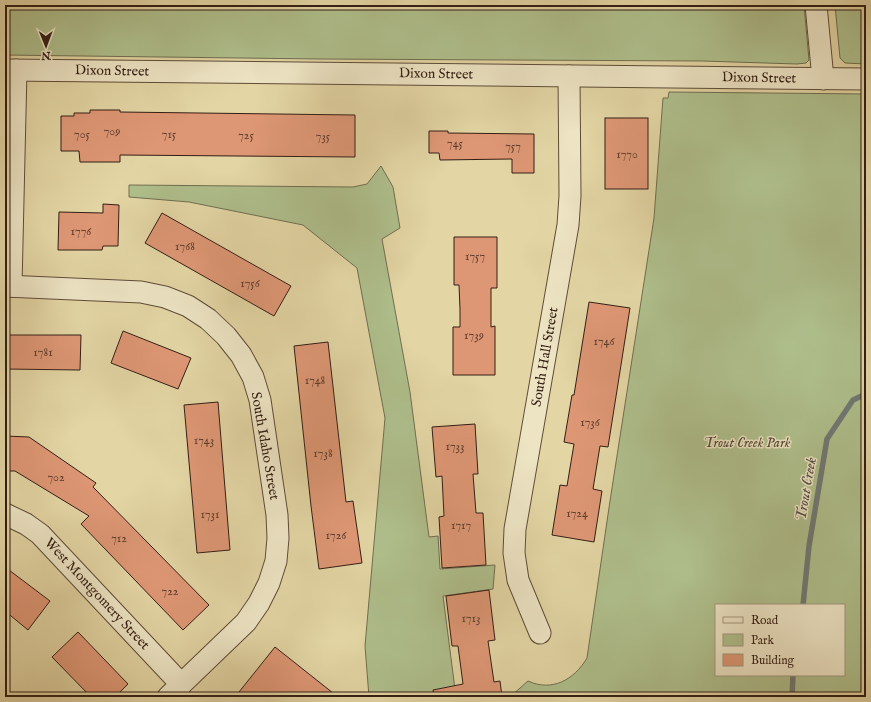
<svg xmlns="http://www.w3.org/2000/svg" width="871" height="702" viewBox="0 0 871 702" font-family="'IM FELL English',serif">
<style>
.green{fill:#aebe8b;stroke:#706e50;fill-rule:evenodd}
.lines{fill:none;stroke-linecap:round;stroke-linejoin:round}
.stream{stroke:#717973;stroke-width:5.5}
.building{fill:#de9775;stroke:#331e14}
.minor-casing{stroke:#5f4c38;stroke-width:23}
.minor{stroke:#ede4c4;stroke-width:21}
.labels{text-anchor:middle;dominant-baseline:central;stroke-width:3;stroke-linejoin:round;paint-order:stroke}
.number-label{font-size:12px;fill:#5e3c2c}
.street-label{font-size:14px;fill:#331e14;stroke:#ede4c4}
.park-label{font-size:14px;font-style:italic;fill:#524632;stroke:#ede4c4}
.water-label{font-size:15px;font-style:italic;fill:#524b44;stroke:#ede4c4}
</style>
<rect width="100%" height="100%" fill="#e3d5a4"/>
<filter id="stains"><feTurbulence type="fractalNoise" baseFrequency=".005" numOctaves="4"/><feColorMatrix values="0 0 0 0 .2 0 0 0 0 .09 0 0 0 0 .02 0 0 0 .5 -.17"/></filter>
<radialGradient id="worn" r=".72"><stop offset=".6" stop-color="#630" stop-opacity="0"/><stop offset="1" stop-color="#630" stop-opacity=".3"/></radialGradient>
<g class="green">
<polygon points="5,5 804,5 809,60 806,63 797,64 702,61 318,59 5,55"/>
<polygon points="835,5 866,5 866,64 845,63 840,58"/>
<path d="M669,92L866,94V697H504L511,696L528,681C552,692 574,680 587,658L610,501L654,218L663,98H668ZM716,605H844V675H716Z"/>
<polygon points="381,166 393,187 400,228 382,239 410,392 429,537 438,536 440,569 495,565 493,589 443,596 456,697 369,697 365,646 385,418 357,268 303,225 189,202 129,197 129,185 353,187 367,184"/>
</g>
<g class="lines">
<g class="stream">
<polyline points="803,605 809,546 827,439 853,400 866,394"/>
<polyline points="792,697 793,675"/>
</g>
</g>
<g class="building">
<polygon points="90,110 120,110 120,112 355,115 355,157 120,155 120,162 80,162 79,151 61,151 61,116 74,116 74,113 90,113"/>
<rect x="605" y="118" width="43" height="71"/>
<polygon points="429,131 448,131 448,133 534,134 534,173 512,173 512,159 440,160 439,153 429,153"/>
<polygon points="103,204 119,205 118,246 103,246 102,250 58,250 59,212 103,213"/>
<polygon points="162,213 291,286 274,316 145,243"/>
<polygon points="454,237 497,237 497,288 491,288 491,327 495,326 495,375 453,375 453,327 460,327 460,309 459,285 454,285"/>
<polygon points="589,302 630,308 608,447 600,446 593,489 602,491 594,542 552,535 560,485 567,486 574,444 564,442 572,395 574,395"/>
<polygon points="123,331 191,358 178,389 111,363"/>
<polygon points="5,335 81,335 80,370 5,369"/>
<polygon points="328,342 346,502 353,501 362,563 319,569 311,506 294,346"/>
<polygon points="218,402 230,550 197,553 184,405"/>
<polygon points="475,424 478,474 473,474 476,513 483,513 486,565 442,568 439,517 444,516 442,476 436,477 432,427"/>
<polygon points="5,436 29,437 96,483 93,487 209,605 183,630 81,524 89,516 15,471 5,471"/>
<polygon points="5,567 50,601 28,630 5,611"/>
<polygon points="489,590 495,640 488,641 494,682 500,681 502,697 434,697 433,690 463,684 458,646 452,646 446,596"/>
<polygon points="78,632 128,684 115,697 91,697 52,657"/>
<polygon points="275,647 338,697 235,697"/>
</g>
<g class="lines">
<g class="minor-casing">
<g id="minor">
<polyline points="816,5 823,79"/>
<polyline points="5,70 866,79"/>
<polyline points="5,286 141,292 165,297 188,306 208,319 226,336 241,355 253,377 260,400 277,515 278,538 276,561 269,583 259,603 246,622 168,697"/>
<polyline points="11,286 16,70"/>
<polyline points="5,514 26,524 40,534 181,684"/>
<polyline points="540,633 518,580 514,553 515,529 568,225 570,196 569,76"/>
</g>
</g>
<use href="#minor" class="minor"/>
</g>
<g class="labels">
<g class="number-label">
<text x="112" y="131">709</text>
<text x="82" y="134">705</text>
<text x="169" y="134">715</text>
<text x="246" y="135">725</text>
<text x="323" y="136">735</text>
<text x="455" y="143">745</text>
<text x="513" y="146">757</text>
<text x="627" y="154">1770</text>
<text x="81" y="231">1776</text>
<text x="185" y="246">1768</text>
<text x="475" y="256">1757</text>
<text x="250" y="283">1756</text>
<text x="474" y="335">1739</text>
<text x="604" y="341">1746</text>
<text x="43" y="352">1781</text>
<text x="315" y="380">1748</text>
<text x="590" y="422">1736</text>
<text x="204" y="440">1743</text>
<text x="455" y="446">1733</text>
<text x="323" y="453">1738</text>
<text x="56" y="477">702</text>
<text x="577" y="513">1724</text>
<text x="210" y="514">1731</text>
<text x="461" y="525">1717</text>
<text x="336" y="535">1726</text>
<text x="119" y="538">712</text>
<text x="170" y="591">722</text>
<text x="471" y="618">1713</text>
</g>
<g class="street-label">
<text transform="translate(112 71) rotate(1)">Dixon Street</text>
<text transform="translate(436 74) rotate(1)">Dixon Street</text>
<text transform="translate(759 78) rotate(1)">Dixon Street</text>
<text transform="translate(545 357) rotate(-80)">South Hall Street</text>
<text transform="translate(265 446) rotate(80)">South Idaho Street</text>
<text transform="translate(97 594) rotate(47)">West Montgomery Street</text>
</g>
<g class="park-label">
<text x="747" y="443">Trout Creek Park</text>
</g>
<g class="water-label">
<text transform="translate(806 489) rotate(-80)">Trout Creek</text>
</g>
</g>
<rect width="871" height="702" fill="none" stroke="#e3d5a4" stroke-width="20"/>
<rect x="6" y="6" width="859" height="690" fill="none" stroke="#331e14" stroke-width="2"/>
<rect x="10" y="10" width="851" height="682" fill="none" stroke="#331e14"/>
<rect x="715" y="604" width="130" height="72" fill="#ede4c4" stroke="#a3957e"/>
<rect x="723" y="617" width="20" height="6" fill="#ede4c4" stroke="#a3957e"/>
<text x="751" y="624" font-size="12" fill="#331e14">Road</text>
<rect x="723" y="634" width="20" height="12" fill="#aebe8b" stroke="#a3957e"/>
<text x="751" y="644" font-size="12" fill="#331e14">Park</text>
<rect x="723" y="654" width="20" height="12" fill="#de9775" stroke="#a3957e"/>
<text x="751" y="664" font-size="12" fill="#331e14">Building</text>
<g transform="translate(46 46) rotate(179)" stroke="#ede4c4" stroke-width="3" paint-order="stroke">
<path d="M0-3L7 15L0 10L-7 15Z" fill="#331e14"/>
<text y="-6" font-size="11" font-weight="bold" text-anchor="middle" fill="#331e14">N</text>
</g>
<rect width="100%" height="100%" filter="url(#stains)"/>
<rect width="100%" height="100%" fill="url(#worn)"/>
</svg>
